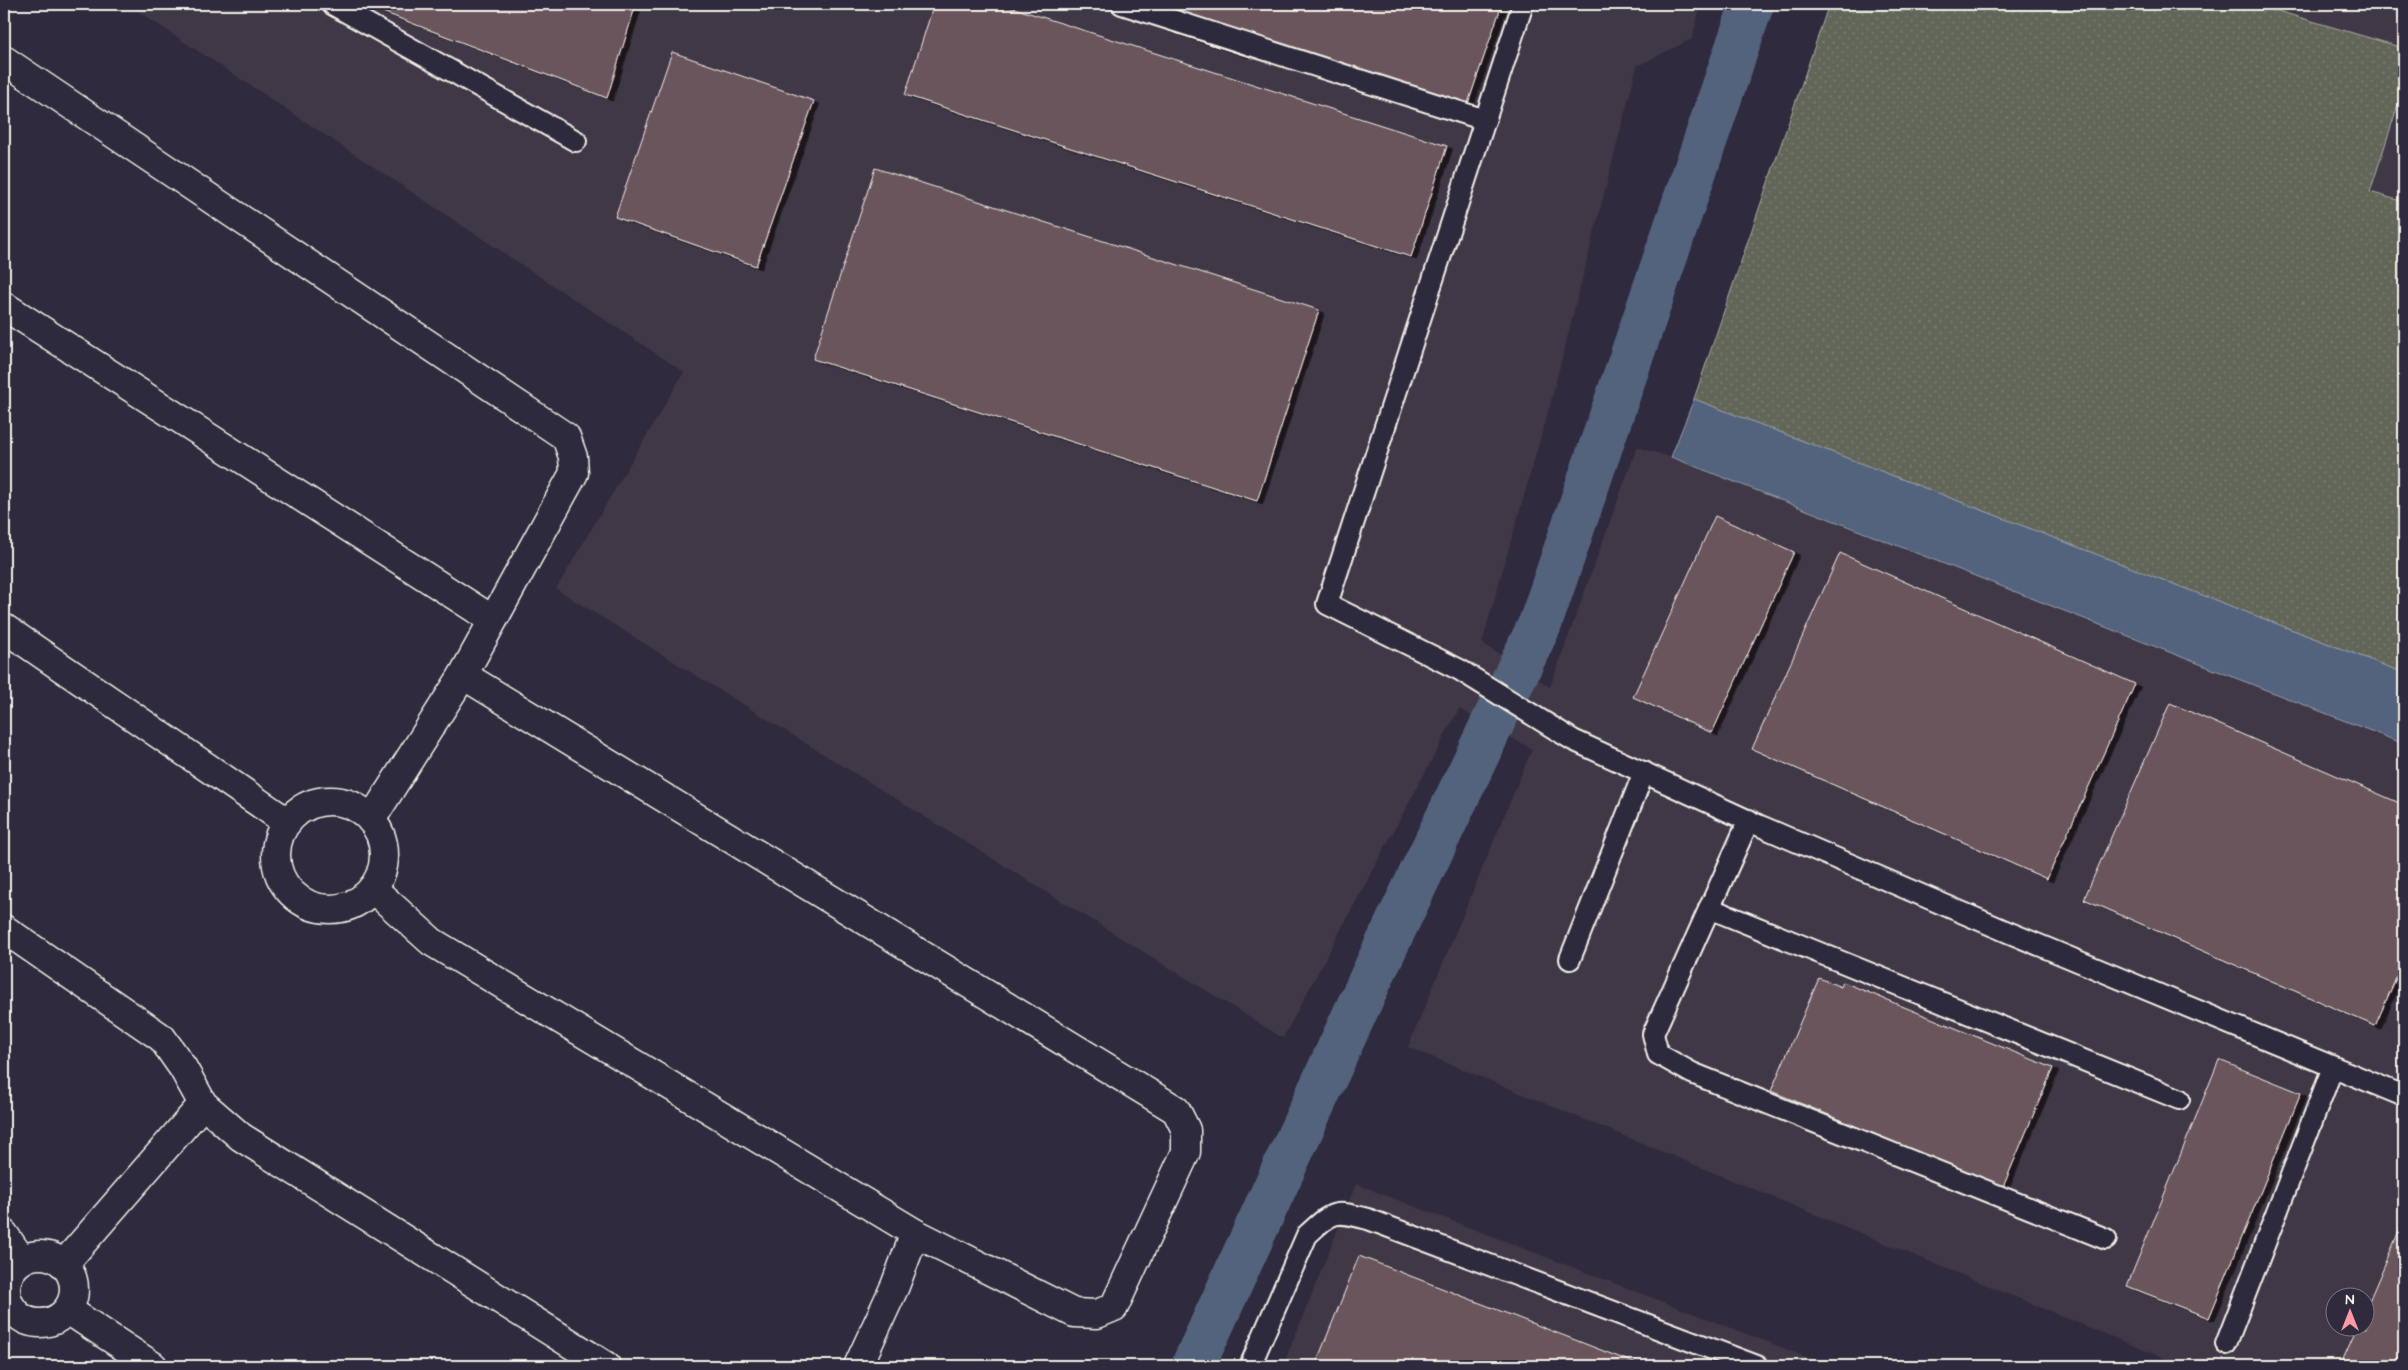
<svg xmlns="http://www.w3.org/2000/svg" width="2408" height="1370" viewBox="0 0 2408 1370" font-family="'Architects Daughter',sans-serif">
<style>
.built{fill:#413746;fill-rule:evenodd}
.grass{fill:url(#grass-dots);stroke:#abaca0}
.water{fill:#53647e;stroke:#939ca8}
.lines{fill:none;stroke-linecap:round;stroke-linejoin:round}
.canal{stroke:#53647e;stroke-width:44}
.building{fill:#6b545c;stroke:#f4f1e8;filter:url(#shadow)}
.lane-casing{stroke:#f4f1e8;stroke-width:24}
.street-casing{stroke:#f4f1e8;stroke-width:31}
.lane{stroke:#2f2a3d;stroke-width:20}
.street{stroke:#2f2a3d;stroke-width:28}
</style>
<defs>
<pattern id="grass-dots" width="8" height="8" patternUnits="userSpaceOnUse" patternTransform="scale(1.25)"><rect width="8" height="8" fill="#626658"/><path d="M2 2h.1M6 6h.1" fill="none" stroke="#797c70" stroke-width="1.8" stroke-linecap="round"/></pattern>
<filter id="shadow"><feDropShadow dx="5.5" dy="3" stdDeviation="0" flood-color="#0009"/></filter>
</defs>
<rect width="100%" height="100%" fill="#2f2a3d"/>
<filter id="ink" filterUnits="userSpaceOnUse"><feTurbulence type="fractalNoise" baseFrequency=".02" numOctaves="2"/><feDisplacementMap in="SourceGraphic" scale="10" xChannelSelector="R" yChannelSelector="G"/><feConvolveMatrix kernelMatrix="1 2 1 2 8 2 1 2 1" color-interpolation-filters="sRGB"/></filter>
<g filter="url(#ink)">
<g class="built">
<path d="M127,4H1701L1692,39L1637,66L1550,405L1482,643L1550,687L1637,447L1671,457L2404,744V1366H2183L1408,1047L1532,749L1459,709L1283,1038L556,589L684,372ZM2336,1298H2366V1328H2336Z"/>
<polygon points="2254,4 2404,4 2404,48"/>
<polygon points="2404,86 2404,202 2370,192"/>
<polygon points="1356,1184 1830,1366 1283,1366"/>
</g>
<polygon class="grass" points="1829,4 2254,4 2404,48 2404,86 2370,192 2404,202 2404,673 1694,399"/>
<polygon class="water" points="1694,399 2404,673 2404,744 1671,457"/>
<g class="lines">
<polyline class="canal" points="1193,1366 1379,961 1540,624 1752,4"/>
</g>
<g class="building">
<polygon points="362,4 636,4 607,98"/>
<polygon points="934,4 1001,4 1447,146 1411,257 905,95"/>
<polygon points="1133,4 1502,4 1465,112 1248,39 1243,55 1161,28 1166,15"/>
<polygon points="672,52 814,101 756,266 615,217"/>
<polygon points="875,168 1319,310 1257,501 813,359"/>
<polygon points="1715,516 1794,552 1712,733 1633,697"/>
<polygon points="1840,553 2135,684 2047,879 1752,749"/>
<polygon points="2170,703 2404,805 2404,960 2375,1026 2084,899"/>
<polygon points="1819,978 1841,987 1843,982 2053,1068 2003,1187 1771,1091"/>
<polygon points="2219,1060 2301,1093 2209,1318 2127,1286"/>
<polygon points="2403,1222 2404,1344 2395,1366 2340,1366 2357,1328 2366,1328 2366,1308"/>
<polygon points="1359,1256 1642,1366 1315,1366"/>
</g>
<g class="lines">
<g class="lane-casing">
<g id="lane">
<polyline points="332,4 576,141"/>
<polyline points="1122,4 1485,120"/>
<polyline points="1523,4 1327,604 1460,670 1573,740 1758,825 2010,933 2404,1096"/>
<polyline points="1749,820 1653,1034 1658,1054 1692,1073 2106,1239"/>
<polyline points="1709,908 2179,1099"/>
<polyline points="1570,959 1644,772"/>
<polyline points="2226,1344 2333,1067"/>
<path d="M1250,1366L1307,1235C1333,1211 1334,1210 1368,1219L1757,1366"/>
</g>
</g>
<g class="street-casing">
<g id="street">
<polyline points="4,60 566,437 573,457 574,473 463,675 371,820"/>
<polyline points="4,306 493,620"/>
<polyline points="4,628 287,822"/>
<polyline points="463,675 1176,1110 1186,1130 1186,1152 1114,1307 1097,1314 1074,1313 915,1233"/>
<circle cx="330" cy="855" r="54"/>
<polyline points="373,889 432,942 915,1233 895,1286 858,1366"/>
<polyline points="4,929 162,1038 183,1068 203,1104 241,1137 606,1366"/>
<polyline points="4,1234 22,1260"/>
<circle cx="40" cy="1289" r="34"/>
<polyline points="64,1264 203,1104"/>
<polyline points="68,1310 153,1366"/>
</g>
</g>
<use href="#lane" class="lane"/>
<use href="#street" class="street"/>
</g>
</g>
<rect width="2408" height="1370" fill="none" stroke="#2f2a3d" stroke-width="20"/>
<rect x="10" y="10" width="2388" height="1350" fill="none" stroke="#f4f1e8" stroke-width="2" filter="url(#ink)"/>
<g transform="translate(2350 1312)"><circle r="24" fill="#2f2a3d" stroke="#7e7a81"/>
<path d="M0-4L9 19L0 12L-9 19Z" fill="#ff9aa2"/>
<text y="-8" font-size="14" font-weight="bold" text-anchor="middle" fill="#f4f1e8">N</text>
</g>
</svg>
